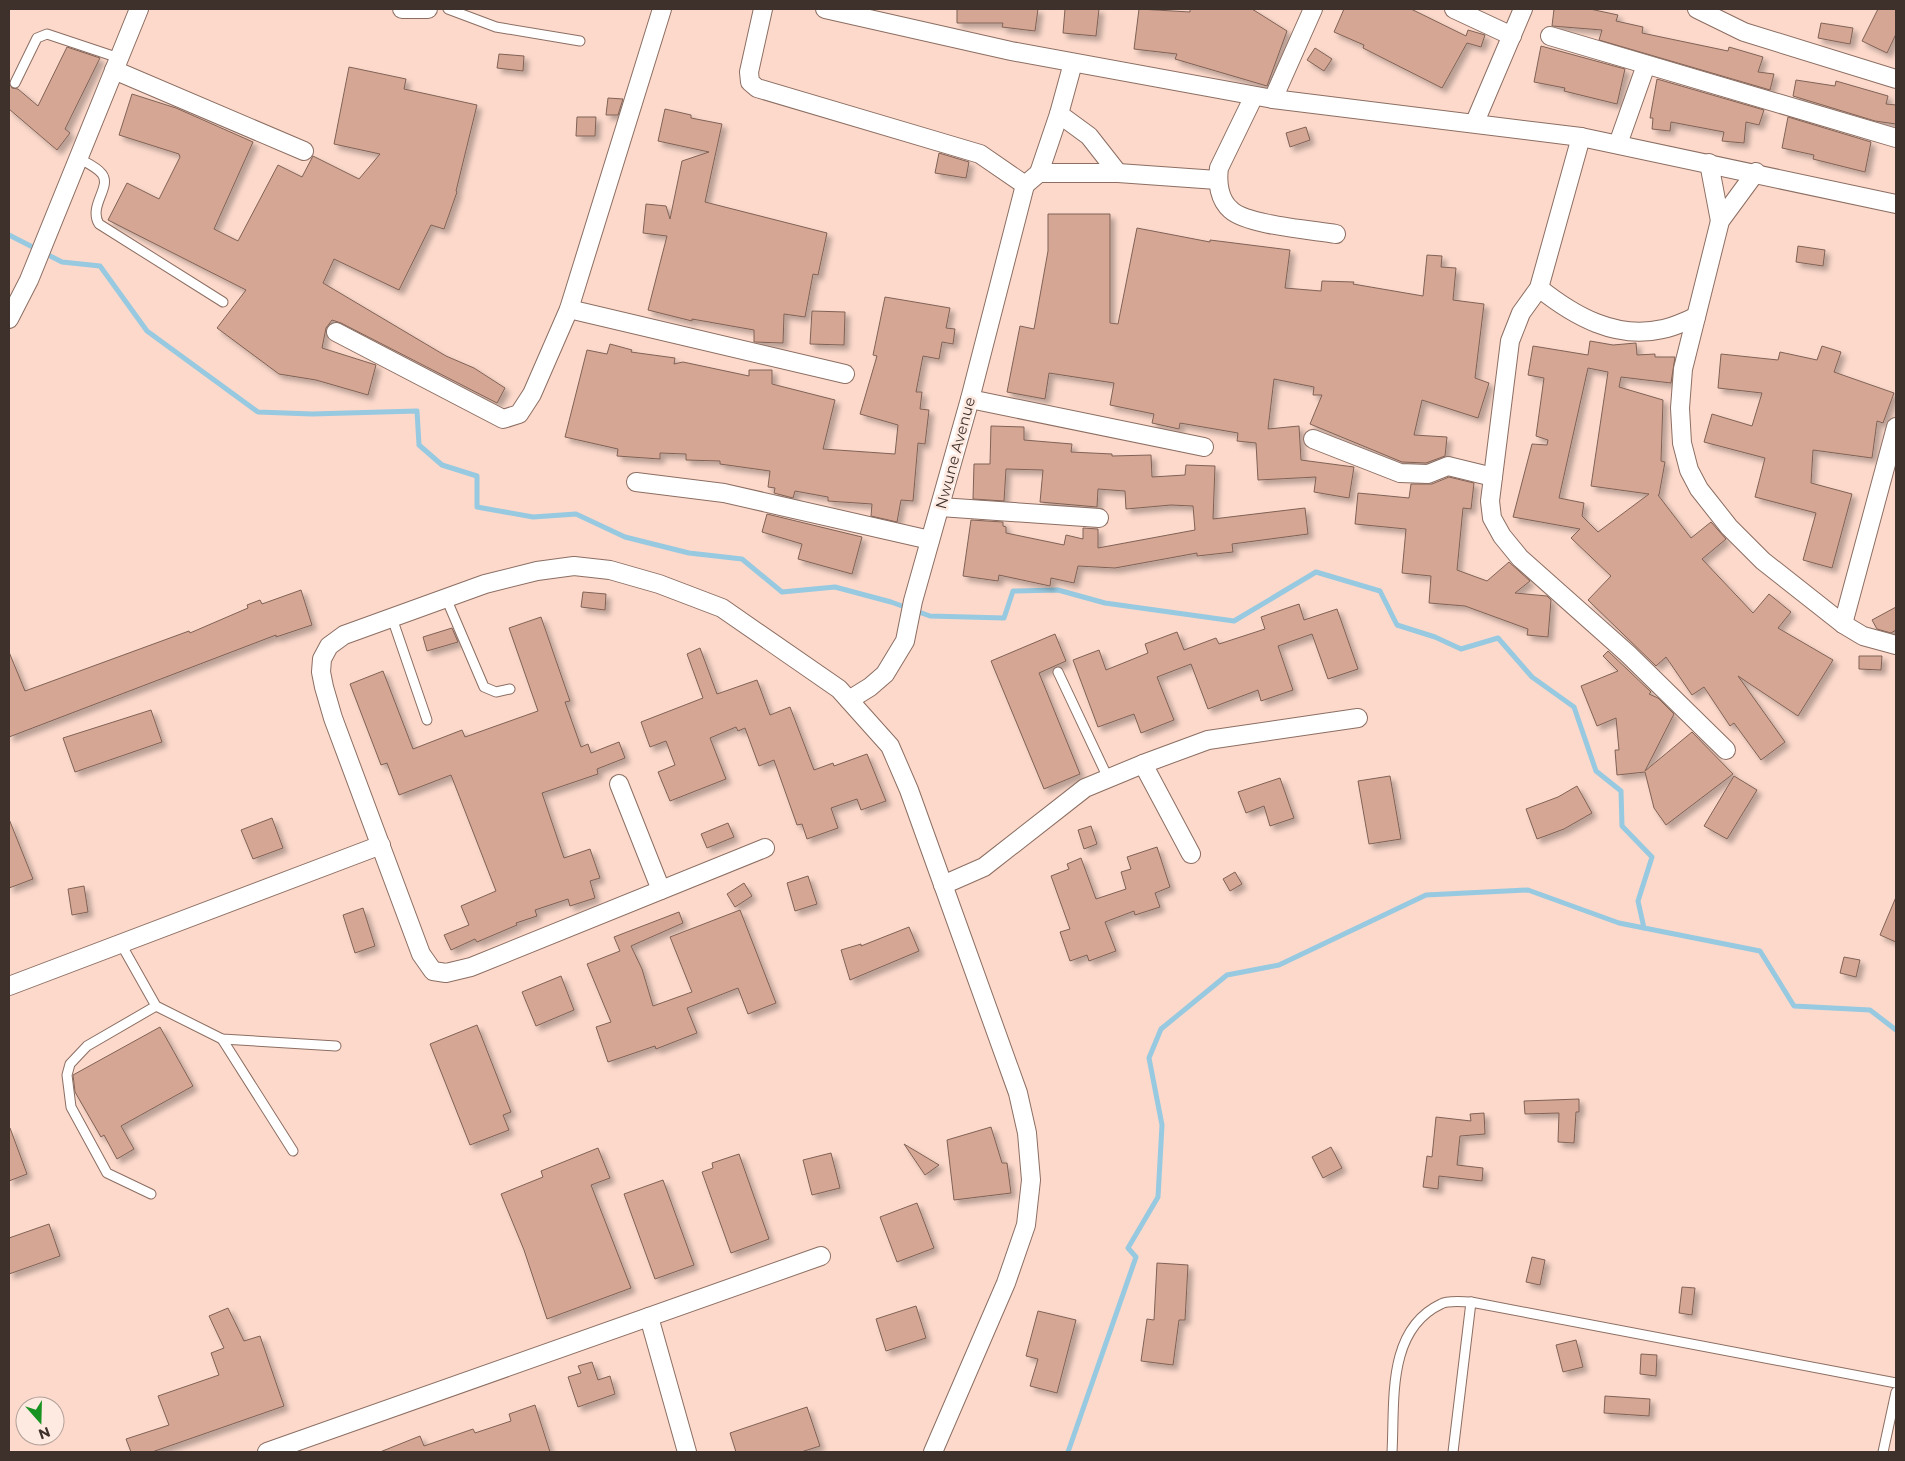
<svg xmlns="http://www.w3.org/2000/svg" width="1905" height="1461" viewBox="0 0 1905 1461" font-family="Montserrat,sans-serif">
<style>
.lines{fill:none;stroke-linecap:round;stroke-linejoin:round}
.stream{stroke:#97c9e0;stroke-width:5}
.building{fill:#d5a693;stroke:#806256;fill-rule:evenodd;filter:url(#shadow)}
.lane-casing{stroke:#8c6e62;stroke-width:11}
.street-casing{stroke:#8c6e62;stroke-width:20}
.lane{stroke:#fff;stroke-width:9}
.street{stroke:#fff;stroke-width:18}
.labels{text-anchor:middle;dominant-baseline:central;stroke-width:5;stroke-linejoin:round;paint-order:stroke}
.street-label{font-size:15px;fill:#3e312c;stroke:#ffeae1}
</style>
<defs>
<filter id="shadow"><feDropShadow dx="4.5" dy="4.5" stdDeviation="2.5" flood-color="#0004"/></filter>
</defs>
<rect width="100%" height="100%" fill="#fcd9cb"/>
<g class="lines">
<g class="stream">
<polyline points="9,235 62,262 100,266 147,331 258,412 312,414 417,411 419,445 442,465 477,476 477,507 533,517 576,514 625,537 689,553 742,559 782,592 835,587 891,602 930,616 1004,618 1013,591 1058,590 1105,603 1234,621 1316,572 1380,591 1397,625 1435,637 1461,649 1498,638 1532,677 1574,707 1596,771 1621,791 1622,826 1652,857 1638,901 1644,928"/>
<polyline points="1068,1452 1136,1257 1128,1248 1158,1197 1162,1125 1149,1058 1161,1029 1227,975 1279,965 1426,895 1528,890 1619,923 1760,951 1794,1006 1870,1010 1896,1030"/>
</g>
</g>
<g class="building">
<polygon points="957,9 1038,9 1035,31 1002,27 1003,23 957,23"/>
<polygon points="1065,9 1099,9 1096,36 1063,33"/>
<polygon points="1139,9 1190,12 1190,9 1252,9 1287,31 1267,86 1175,59 1177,54 1134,49"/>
<polygon points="1344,9 1411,9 1466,36 1468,30 1485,35 1481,47 1467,43 1442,88 1363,48 1364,45 1334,32"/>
<polygon points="1554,9 1590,9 1618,15 1616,21 1643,27 1642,33 1728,51 1729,47 1763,57 1758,72 1774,74 1770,90 1599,40 1602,30 1552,26"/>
<polygon points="1878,9 1896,9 1896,34 1887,53 1862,41"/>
<polygon points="1821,23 1853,28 1850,44 1818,38"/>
<polygon points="1541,46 1625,69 1617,104 1564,91 1565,88 1534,82"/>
<polygon points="67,47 100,58 65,129 70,133 57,150 9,109 9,81 12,88 18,89 38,106"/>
<polygon points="1315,48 1332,59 1324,71 1307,60"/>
<polygon points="499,54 524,56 523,71 497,68"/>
<polygon points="349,67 406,79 404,89 477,105 456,191 457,192 444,229 431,225 399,290 334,259 323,283 446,356 474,368 505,388 497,403 341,323 332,320 326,328 322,348 376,365 368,395 316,380 279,374 217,328 246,290 108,220 127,183 159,199 180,157 179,154 119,135 132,94 176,108 253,142 214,229 238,241 278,165 302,177 313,156 359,179 380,154 334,144"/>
<polygon points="1657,79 1764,110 1759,125 1746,122 1744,143 1722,141 1724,132 1671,122 1670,131 1652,129 1653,118 1650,118"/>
<polygon points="1796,80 1835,86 1836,81 1888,96 1886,104 1896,105 1896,124 1875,121 1793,96"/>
<polygon points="608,98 623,99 618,115 606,115"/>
<polygon points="665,109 691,115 691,118 722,124 705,202 827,233 818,275 813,274 805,317 784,314 783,343 754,342 754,330 692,319 692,321 648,310 667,236 643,233 646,204 666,206 670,219 682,161 709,152 658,141"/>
<polygon points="577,117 596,117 595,136 576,136"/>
<polygon points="1788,117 1871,142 1865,172 1813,159 1814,155 1782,148"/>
<polygon points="1306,127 1310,140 1290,147 1286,133"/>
<polygon points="939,153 969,162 966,178 935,173"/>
<polygon points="1048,214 1110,214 1110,323 1118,324 1137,228 1210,242 1210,240 1290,250 1285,288 1321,291 1322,281 1354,282 1353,284 1423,296 1427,255 1442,256 1441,267 1456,268 1453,300 1484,304 1475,378 1489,383 1478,418 1422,400 1414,435 1447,437 1445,456 1426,463 1402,462 1310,424 1322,395 1313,395 1314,387 1274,379 1268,429 1299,426 1301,460 1354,467 1349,498 1314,492 1316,477 1258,480 1256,443 1237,441 1238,433 1180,423 1179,429 1152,423 1154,414 1110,405 1114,383 1049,373 1045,399 1007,392 1020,326 1034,329 1048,251"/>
<polygon points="1798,246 1825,250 1823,266 1796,262"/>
<polygon points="885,297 950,308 946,328 955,329 953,344 942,342 939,359 923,356 916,392 922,392 920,409 929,410 925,444 918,443 913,501 901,500 897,522 871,516 872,504 828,501 828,497 795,491 793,498 774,493 775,488 768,487 770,471 720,464 720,461 686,460 686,454 660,453 660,459 617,456 618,449 565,437 587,350 607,354 610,344 632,350 631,352 675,358 674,364 683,362 749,376 749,370 772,370 772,384 835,400 823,449 895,454 898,425 860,414 877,356 873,355"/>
<polygon points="812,311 845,312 844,345 810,344"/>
<path d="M1590,341L1613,345L1636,343L1637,355L1655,354V357H1675L1671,383L1621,377L1619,387L1663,400L1661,461L1665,462L1659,495H1658L1691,538L1711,522L1726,539L1702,559L1753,613L1769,594L1791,612L1778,628L1833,660L1798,716L1738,676L1785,742L1761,760L1734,723L1730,726L1704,687L1692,695L1666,657L1656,666L1588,600L1611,576L1571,538L1580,529L1513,517L1532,444L1547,445L1548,440L1536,436L1544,378L1528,375L1533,346L1588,355ZM1588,368L1608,372L1591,486L1649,494L1598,532L1582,516L1584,503L1559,498Z"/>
<polygon points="1822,346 1841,352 1834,372 1894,393 1883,423 1877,421 1872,458 1813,450 1811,483 1852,494 1832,568 1803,560 1816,513 1755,497 1765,458 1704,442 1712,414 1752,426 1762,393 1718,388 1721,354 1778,360 1780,352 1817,360"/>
<polygon points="991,426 1024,427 1024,440 1072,444 1071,452 1112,454 1112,456 1151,455 1152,477 1185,475 1186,465 1215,466 1213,519 1305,508 1308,534 1232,544 1233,552 1197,556 1197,553 1115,568 1078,566 1074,583 1051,578 1050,586 999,575 998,581 963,576 971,520 1003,522 1003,526 1006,527 1006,533 1064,545 1066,535 1083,539 1083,528 1098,529 1098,548 1195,530 1193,506 1171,505 1126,509 1125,491 1098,489 1097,507 1040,502 1043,470 1006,469 1004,501 973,499 974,464 990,464"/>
<polygon points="1449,477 1474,483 1471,509 1463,508 1457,570 1487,581 1509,562 1530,581 1515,593 1547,596 1551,600 1548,637 1527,635 1528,629 1465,606 1429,603 1431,576 1402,573 1406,529 1355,524 1358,493 1409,498 1411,484 1432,484"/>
<polygon points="767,514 862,537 852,574 798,559 802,544 762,532"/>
<polygon points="301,590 312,625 276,637 276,635 9,737 9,652 25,691 189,631 190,633 248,608 247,605 260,600 262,604"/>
<polygon points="583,592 606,594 605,610 581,607"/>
<polygon points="1299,604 1304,620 1337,609 1358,669 1328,679 1312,634 1278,646 1293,690 1261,701 1258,690 1208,709 1191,664 1157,677 1174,720 1141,733 1134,714 1098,727 1073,660 1099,650 1106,670 1148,653 1145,644 1177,632 1184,650 1216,638 1219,644 1265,629 1261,617"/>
<polygon points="1896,607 1896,630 1891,633 1877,629 1872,620"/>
<polygon points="541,617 570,701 565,702 581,747 588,744 591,753 619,742 625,758 597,769 598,774 542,793 564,858 590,849 600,878 590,881 595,898 570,906 568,899 535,910 537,916 516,923 517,925 477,942 475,939 451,950 444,935 469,925 461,906 496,891 451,775 399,795 387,763 381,765 350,684 383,671 413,749 462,730 465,737 538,711 509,628"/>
<polygon points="452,628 458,642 427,651 423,637"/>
<polygon points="1055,634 1066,661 1039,673 1080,774 1044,789 991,661"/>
<polygon points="700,648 717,694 757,680 770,715 790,707 814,770 833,763 834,766 867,754 886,801 861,810 857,799 831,808 838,828 807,839 802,824 797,825 774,760 759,766 745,728 738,731 736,727 710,738 726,779 670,801 658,772 675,765 666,741 650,747 641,722 703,698 687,654"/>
<polygon points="1608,651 1651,692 1649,694 1658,698 1674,714 1645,771 1692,732 1733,774 1666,825 1654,808 1645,772 1617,775 1615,750 1619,750 1616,718 1597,726 1581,686 1618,671 1603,656"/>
<polygon points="1859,656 1882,656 1881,670 1859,669"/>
<polygon points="151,710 162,742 75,772 63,738"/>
<polygon points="1390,776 1401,839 1369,844 1358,781"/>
<polygon points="1734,776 1757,790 1727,839 1704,826"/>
<polygon points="1280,778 1294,818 1270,826 1264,806 1246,813 1238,792"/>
<polygon points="1577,786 1592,813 1564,829 1537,839 1526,809 1558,797"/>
<polygon points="272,818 283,848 253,859 241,830"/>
<polygon points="9,819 33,879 9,888"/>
<polygon points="728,823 734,837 707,848 701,834"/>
<polygon points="1091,826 1097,844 1084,849 1078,830"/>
<polygon points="1157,847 1170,887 1155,893 1160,907 1135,915 1134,911 1105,922 1116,951 1089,961 1087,955 1070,961 1060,932 1070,929 1051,876 1069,869 1067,864 1081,858 1096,899 1126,889 1121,872 1131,869 1127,857"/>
<polygon points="1235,872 1242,884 1230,891 1223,879"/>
<polygon points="808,876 817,904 795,911 787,883"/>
<polygon points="744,883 752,896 735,907 727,894"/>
<polygon points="84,886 88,912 72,915 68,889"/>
<polygon points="1896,897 1896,942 1880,935"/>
<polygon points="363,908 375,946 355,953 343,915"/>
<polygon points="740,910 776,1003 748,1014 738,988 687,1008 697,1033 656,1049 655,1046 608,1062 596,1027 611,1022 587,964 620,951 614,937 679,912 683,923 631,946 642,969 653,1006 692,992 670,937"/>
<polygon points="909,927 919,951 850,980 841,950 861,944 861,946"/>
<polygon points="1844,957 1860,960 1856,977 1840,973"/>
<polygon points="561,976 574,1010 536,1026 522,992"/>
<polygon points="477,1025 511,1112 503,1115 509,1130 470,1145 430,1044"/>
<polygon points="160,1027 193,1086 121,1126 134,1149 117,1159 104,1135 101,1137 75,1092 73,1075"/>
<polygon points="1579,1099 1579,1112 1576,1112 1574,1143 1558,1142 1559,1113 1525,1114 1524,1101"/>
<polygon points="1484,1113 1485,1134 1460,1136 1457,1165 1483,1168 1482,1181 1439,1176 1438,1189 1423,1187 1427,1156 1432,1157 1436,1117 1471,1121 1470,1114"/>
<polygon points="991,1127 1002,1163 1007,1163 1011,1193 954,1200 947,1140"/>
<polygon points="10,1128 27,1174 9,1181 9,1129"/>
<polygon points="904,1144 939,1165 925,1175"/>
<polygon points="1331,1147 1342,1168 1323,1178 1312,1157"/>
<polygon points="598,1148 610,1178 591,1185 631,1288 547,1319 524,1250 501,1194 543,1177 541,1171"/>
<polygon points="831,1153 840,1188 812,1195 803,1160"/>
<polygon points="739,1154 769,1239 731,1253 702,1172 713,1168 712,1163"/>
<polygon points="663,1180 694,1265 655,1279 624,1194"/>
<polygon points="917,1203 934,1248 897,1262 880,1217"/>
<polygon points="49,1224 60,1256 9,1274 9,1238"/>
<polygon points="1532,1257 1545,1260 1540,1285 1526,1282"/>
<polygon points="1157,1263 1188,1265 1185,1320 1179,1320 1173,1365 1141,1361 1147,1319 1154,1320"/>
<polygon points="1682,1287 1695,1288 1692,1315 1679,1313"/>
<polygon points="916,1306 926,1338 886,1351 876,1319"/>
<polygon points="228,1308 244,1341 260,1336 284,1406 152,1452 131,1452 126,1439 169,1425 158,1396 219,1375 211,1353 224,1348 209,1316"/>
<polygon points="1038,1311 1076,1320 1057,1393 1030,1386 1038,1359 1026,1356"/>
<polygon points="1576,1340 1583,1367 1563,1372 1556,1345"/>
<polygon points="1641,1354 1657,1355 1656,1376 1640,1374"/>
<polygon points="592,1362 598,1380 610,1376 615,1394 578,1407 568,1377 581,1373 578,1366"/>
<polygon points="1605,1396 1650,1399 1649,1416 1604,1413"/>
<polygon points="535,1405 550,1452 380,1452 420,1436 424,1446 473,1429 475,1433 511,1421 509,1414"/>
<polygon points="807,1407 820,1446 801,1452 736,1452 730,1433"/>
</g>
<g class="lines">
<g class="lane-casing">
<g id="lane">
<polyline points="448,9 496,27 580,41"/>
<polyline points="15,83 37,38 47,34 119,58"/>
<path d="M78,158C85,162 97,167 102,174C112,187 88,206 99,224L223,302"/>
<polyline points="446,598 484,687 496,692 510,689"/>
<polyline points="392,618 427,720"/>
<polyline points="1058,672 1108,778"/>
<polyline points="121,944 156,1006 222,1039 336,1046"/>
<polyline points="222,1039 293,1151"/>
<polyline points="151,1194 107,1173 71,1107 67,1075 70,1064 87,1046 156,1006"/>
<path d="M1392,1452C1395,1402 1386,1330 1441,1304C1448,1300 1463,1302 1471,1302L1896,1383"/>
<polyline points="1453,1452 1471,1302"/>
<polyline points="1883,1452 1896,1392"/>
</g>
</g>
<g class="street-casing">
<g id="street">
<polyline points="402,9 428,9"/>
<polyline points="763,9 749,72 750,82 757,88 980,154 1025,185"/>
<polyline points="825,9 1011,51 1273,99 1581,137 1896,204"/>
<polyline points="1454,9 1512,36"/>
<polyline points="1697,9 1744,32 1896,79"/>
<polyline points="1550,36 1896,138"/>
<polyline points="1073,63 1059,114 1089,136 1118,173"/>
<polyline points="114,70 304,151"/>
<path d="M1254,96L1219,168C1217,182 1219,200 1231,210C1247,225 1312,230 1336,234"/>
<polyline points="1273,99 1313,9"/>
<polyline points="1475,122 1523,9"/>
<polyline points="1581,137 1539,288 1521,313 1510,341 1490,501 1492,518 1502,536 1520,558 1628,654 1726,750"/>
<polyline points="1618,144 1646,65"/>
<polyline points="1709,163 1720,221"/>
<polyline points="1756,172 1720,221 1683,369 1680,408 1682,443 1689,470 1699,489 1729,527 1763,561 1843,624 1863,636 1896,645"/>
<polyline points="1039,173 1059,114"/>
<polyline points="1025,185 1039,173 1118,173 1217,180"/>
<path d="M1539,288C1574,316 1616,340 1663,329C1674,327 1685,321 1696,317"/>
<polyline points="569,309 845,374"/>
<polyline points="9,319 29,280 139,9"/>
<polyline points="336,332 503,419 519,414 532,394 569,309 662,9"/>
<polyline points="970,399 1204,447"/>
<polyline points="1313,439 1400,473 1428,474 1448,466 1493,477"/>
<polyline points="636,482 724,493 930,540"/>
<polyline points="940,507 1099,518"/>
<polyline points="1843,624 1896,427"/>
<polyline points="849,700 870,687 885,674 905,641 913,601 970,399 1025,185"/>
<polyline points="1143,764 1191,854"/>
<polyline points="619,784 661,890"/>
<polyline points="765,848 471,967 446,973 433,971 421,954 333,718 324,687 321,672 322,659 329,646 344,635 485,584 537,571 574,566 610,570 659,584 722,608 839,689 890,746 909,790 1018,1093 1027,1133 1031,1180 1026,1225 1006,1283 933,1452"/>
<polyline points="943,885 984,867 1085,788 1143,764 1208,740 1358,718"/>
<polyline points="9,986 381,845"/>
<polyline points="649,1317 687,1452"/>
<polyline points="267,1452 821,1256"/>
</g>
</g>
<use href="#lane" class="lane"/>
<use href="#street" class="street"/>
</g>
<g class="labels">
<g class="street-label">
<text transform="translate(955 453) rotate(-75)">Nwune Avenue</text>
</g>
</g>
<rect width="1905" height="1461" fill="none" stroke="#3e312c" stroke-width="20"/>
<g transform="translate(40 1421) rotate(160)"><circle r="24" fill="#ffeae1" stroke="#b2a099"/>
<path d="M0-4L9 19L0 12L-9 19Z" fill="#189221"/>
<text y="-8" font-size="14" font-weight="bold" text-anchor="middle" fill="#3e312c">N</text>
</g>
</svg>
